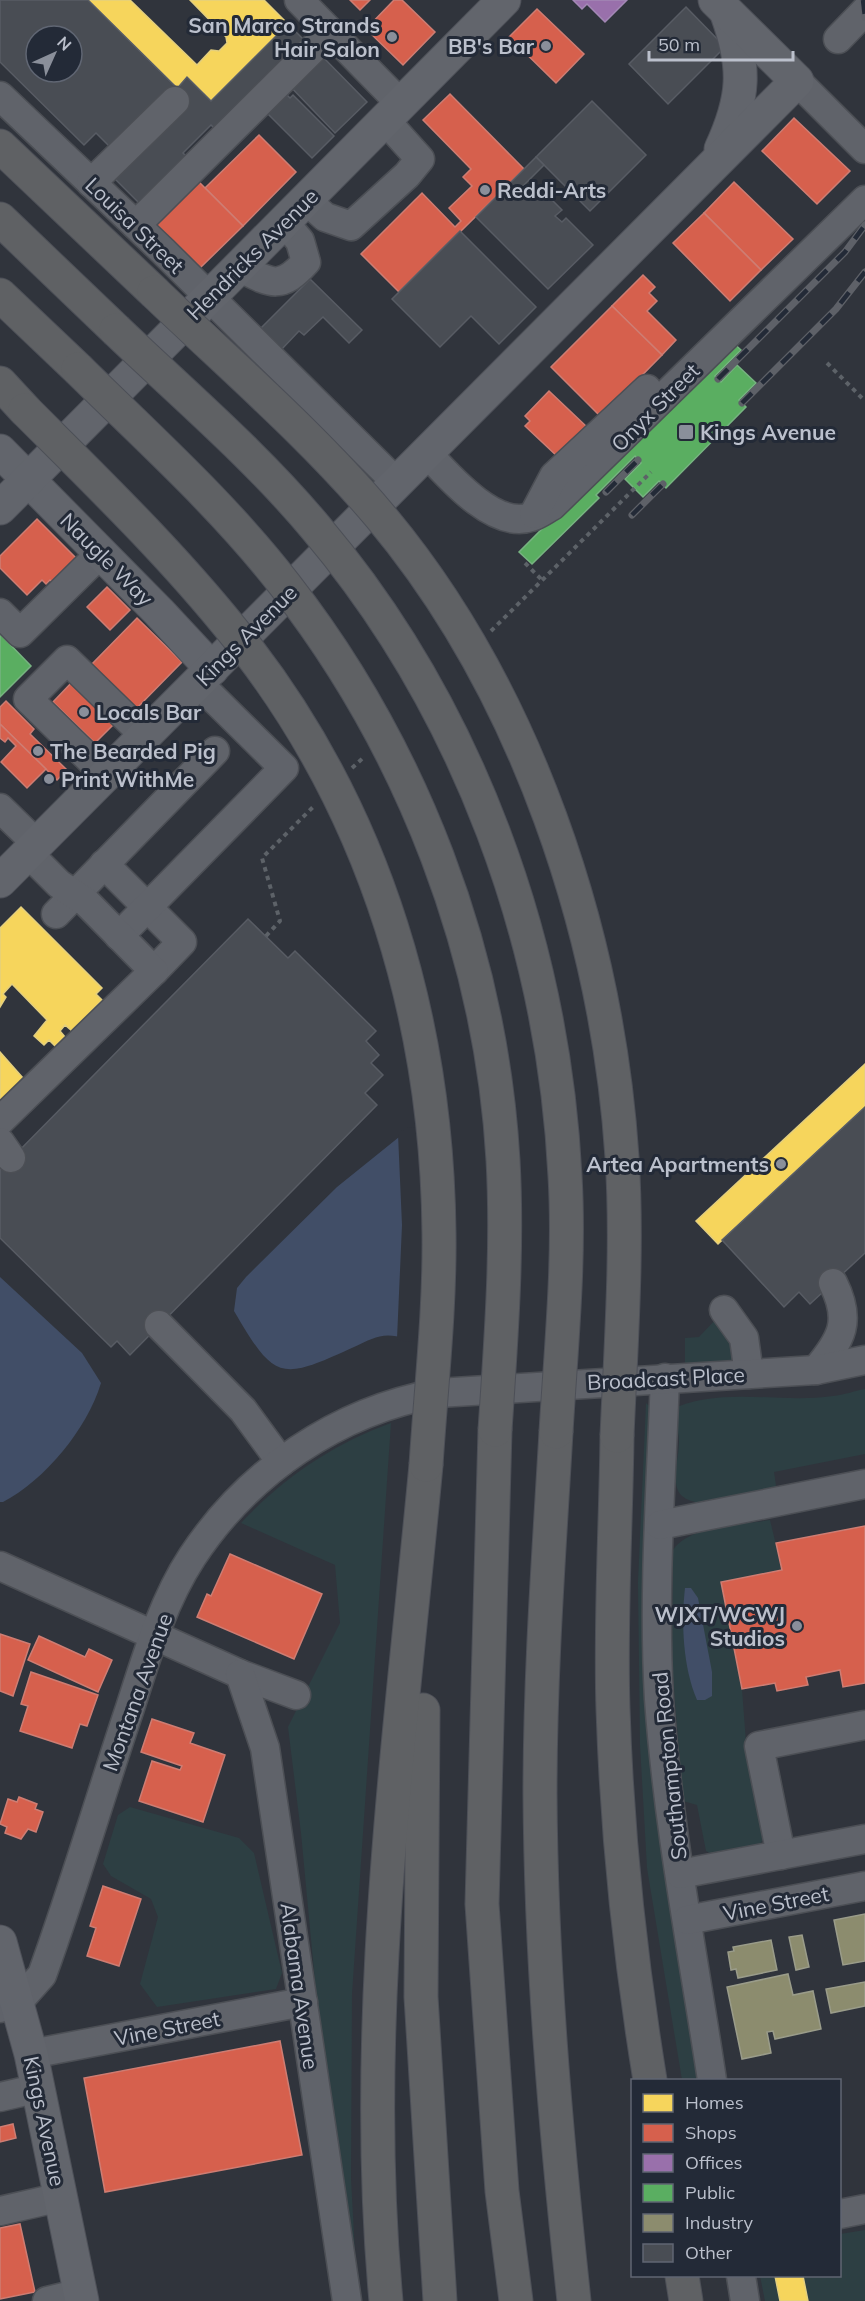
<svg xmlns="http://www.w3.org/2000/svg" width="865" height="2301" viewBox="0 0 865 2301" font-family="Mulish,sans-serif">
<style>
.green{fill:#2d3f43}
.water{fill:#414e67}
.pier{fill:#30343c}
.homes{fill:#f6d55c;stroke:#e4cf7e;stroke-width:1.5}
.shops{fill:#d6604d;stroke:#ce7d73;stroke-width:1.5}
.offices{fill:#9970ab;stroke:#a388b5;stroke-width:1.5}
.public{fill:#5aae61;stroke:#77b381;stroke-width:1.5}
.industry{fill:#8c8c6e;stroke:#9a9c8a;stroke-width:1.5}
.building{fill:#494d54;stroke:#585c64;stroke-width:1.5;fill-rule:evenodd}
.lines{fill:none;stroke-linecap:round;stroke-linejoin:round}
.minor-casing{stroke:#4c4f55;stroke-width:31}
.major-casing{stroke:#4e5159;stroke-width:35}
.highway-casing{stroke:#4d5058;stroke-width:35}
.path{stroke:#5d6268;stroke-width:4;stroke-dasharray:4.5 4.5;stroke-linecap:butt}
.minor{stroke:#60636a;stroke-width:28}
.major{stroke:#62656c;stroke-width:33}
.highway{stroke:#5f6164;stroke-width:33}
.rail-casing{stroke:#5e6168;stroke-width:7}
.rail{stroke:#232a37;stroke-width:4.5;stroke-dasharray:14;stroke-linecap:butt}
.highway-bridge-casing{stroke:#4d5058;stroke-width:35;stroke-linecap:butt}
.highway-bridge{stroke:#5f6164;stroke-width:33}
.poi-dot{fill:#8a8f9a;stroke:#232a37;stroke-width:2}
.labels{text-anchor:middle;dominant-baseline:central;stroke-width:6;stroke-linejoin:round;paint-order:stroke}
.poi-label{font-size:21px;font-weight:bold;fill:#bbc0cc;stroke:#232a37;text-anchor:start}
.street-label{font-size:21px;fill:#bbc0cc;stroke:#232a37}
</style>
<rect width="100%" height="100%" fill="#30343c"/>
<g class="green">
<polygon points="719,1316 724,1319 735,1357 724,1365 685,1369 685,1338 699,1337"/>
<path d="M865,1389V1454L774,1472L777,1492C754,1496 686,1517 677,1488C672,1470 682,1450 678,1432C676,1425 670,1419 668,1411C720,1385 777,1404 833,1396C844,1395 854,1391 865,1389Z"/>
<polygon points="646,1403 650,1407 700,2080 682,2080 647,1868 640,1745 638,1582"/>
<path d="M391,1423L352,1994L351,2179L355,2253L330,2141L301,1833L288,1727L340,1623L335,1565L241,1523C283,1478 333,1444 391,1423Z"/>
<path d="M770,1520L782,1570L721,1582L742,1689L747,1756L764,1838L758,1847L715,1856L706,1851L697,1805L683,1801L672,1664L673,1550C690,1525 740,1525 770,1520Z"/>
<polygon points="130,1807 239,1838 254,1853 282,1973 276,1989 157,2007 140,1984 158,1917 151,1899 111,1876 103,1864 118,1815"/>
<polygon points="865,2230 865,2301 765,2301 760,2276 840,2276 840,2234"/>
</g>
<g class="water">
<path d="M409,1129L406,1339C383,1331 374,1338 354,1347C280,1381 275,1381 234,1311L237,1288L246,1277L337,1187Z"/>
<path d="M0,1277L82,1353L101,1383C87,1429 45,1480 3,1502H0Z"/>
<path d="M685,1588H691L698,1598L712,1672V1696L705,1700H697C683,1668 681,1623 685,1588Z"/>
</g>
<polygon class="pier" points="407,1127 418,1128 428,1333 418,1340 406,1342 397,1339 402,1225 398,1134"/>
<g class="homes">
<polygon points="88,0 130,0 197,65 211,50 219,51 227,43 226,37 190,0 264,0 288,24 211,101 187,77 177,88"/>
<polygon points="21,907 102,988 96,994 102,1000 72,1031 65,1025 60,1031 65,1037 55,1046 49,1040 44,1045 34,1036 47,1020 12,984 3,994 6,997 0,1007 0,928"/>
<polygon points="0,1052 23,1078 0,1103"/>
<polygon points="865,1064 865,1107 718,1244 696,1221"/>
<polygon points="775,2276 803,2276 808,2301 780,2301"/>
</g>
<g class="shops">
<polygon points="350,0 370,0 360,10"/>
<polygon points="394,0 402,0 435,32 403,65 366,29"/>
<polygon points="537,9 584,54 556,83 509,37"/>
<polygon points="450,94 524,169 399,292 361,254 422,193 455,227 461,221 449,208 472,186 463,177 471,169 423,120"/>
<polygon points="794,118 850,171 817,204 762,151"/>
<polygon points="259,135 296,172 243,226 205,188"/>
<polygon points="194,177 243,226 200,268 152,220"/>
<polygon points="734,182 793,239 761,270 704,213"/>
<polygon points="704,213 761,270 730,301 673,243"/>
<polygon points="643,275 655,287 649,293 657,301 647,311 676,340 662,355 612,306"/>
<polygon points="612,306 662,355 601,417 551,367"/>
<polygon points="549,391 588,428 559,458 525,426 530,421 525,416"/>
<polygon points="37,519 78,560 54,584 50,580 46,584 42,580 27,595 0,568 0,556"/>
<polygon points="107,587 130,610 110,630 87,607"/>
<polygon points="137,618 182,662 136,709 91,665"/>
<polygon points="73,681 116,722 95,743 53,702"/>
<polygon points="6,701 34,729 30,734 67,770 57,780 0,724 0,707"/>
<polygon points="0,724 46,769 27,788 1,762 16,746 8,738 5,742 0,738"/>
<polygon points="865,1526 865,1683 843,1687 840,1670 806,1677 808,1685 777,1691 775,1683 742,1689 721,1582 782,1570 776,1543"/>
<polygon points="230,1554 322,1594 294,1659 197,1617 207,1594 211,1596"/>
<polygon points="0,1634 30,1644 13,1696 0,1691"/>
<polygon points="39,1636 85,1657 89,1649 112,1660 98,1692 28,1660"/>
<polygon points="31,1672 98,1695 87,1726 80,1724 72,1748 20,1731 28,1706 21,1704"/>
<polygon points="152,1719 194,1733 190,1743 225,1755 203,1822 139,1801 152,1761 180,1770 182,1766 141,1752"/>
<polygon points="19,1797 37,1804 35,1809 43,1812 36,1832 28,1829 21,1839 5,1833 7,1827 0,1824 8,1799 17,1802"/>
<polygon points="103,1886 141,1899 119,1966 87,1956 96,1928 90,1926"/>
<polygon points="280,2041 302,2155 105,2192 84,2078"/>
<polygon points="13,2124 16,2138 0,2142 0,2127"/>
<polygon points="20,2224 35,2292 0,2299 0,2228"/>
</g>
<polygon class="offices" points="573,0 627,0 605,22 587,4 582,9"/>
<g class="public">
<polygon points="730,340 741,350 715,376 721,382 737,365 756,383 739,400 746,407 666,488 659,481 643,497 625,479 641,463 635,456 596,495 599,498 532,564 519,552"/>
<polygon points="0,634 31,666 0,697"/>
</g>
<g class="industry">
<polygon points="865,1914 865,1961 843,1965 834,1920"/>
<polygon points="802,1935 809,1967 796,1970 789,1937"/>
<polygon points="771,1940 777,1970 738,1978 736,1969 731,1970 728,1952 734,1951 733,1947"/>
<polygon points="788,1974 793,1995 813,1991 821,2029 775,2039 773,2031 767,2032 771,2053 742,2059 727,1987"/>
<polygon points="865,1982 865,2006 831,2013 826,1989"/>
</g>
<g class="building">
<path d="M0,0H88L177,88L114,151L96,133L84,145L0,62ZM36,36H72V72H36Z"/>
<polygon points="686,7 725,47 668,104 629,64"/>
<polygon points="288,24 308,44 219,133 211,125 183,153 192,162 145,209 115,179 175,91 187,77 211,101"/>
<polygon points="317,51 367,102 335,133 286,82"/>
<polygon points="281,89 290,98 293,95 334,136 312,158 262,108"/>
<polygon points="592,101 646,155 590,211 536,157"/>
<polygon points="536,157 544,165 522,187 533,198 542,190 562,210 555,216 562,222 566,218 593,245 548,289 476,217"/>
<polygon points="460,231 536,307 499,344 471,316 440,347 392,299"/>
<polygon points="310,279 362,330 349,343 323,317 304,335 299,331 282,349 261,328"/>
<polygon points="248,919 288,958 295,951 376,1031 366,1041 379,1055 371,1063 383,1075 365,1093 377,1105 130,1355 117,1341 111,1347 0,1238 0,1170"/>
<polygon points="865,1107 865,1253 810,1304 799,1292 784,1307 722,1240"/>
</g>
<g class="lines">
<g class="minor-casing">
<g id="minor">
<polyline points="299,0 401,104"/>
<polyline points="838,39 865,11"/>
<polyline points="797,81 865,149"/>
<polyline points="0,96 164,252 397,483"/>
<polyline points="91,183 175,101"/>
<polyline points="306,200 325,217 351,226 407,175 420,159 385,120"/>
<polyline points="136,225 330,32"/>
<path d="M239,267C270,283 280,291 306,262L300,241L284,222"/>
<path d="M427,453C449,477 495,530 531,517C538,515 546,509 552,506L865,200"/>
<polyline points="534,514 554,476 647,389"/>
<polyline points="0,613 20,633 101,553"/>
<polyline points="106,775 28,699 67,660 145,736"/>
<polyline points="0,808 37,844"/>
<polyline points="104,864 182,942 154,971"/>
<polyline points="56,914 215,751"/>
<polyline points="119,936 284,768 198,683"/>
<polyline points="0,1121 154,971 86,902 59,884 28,853"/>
<polyline points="0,1142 11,1158"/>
<polyline points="724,1310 744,1338 749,1374"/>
<polyline points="159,1325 243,1410 281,1462"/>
<path d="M816,1370C842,1339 852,1321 833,1283"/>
<path d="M665,1378C661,1484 653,1593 659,1699C668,1827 693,1954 712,2080"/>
<polyline points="660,1525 865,1484"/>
<polyline points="0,1566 240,1674 296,1695"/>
<polyline points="240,1674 265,1748 347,2301"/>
<polyline points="781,1855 759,1746 865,1725"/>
<polyline points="680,1874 865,1839"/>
<polyline points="687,1920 865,1886"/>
<path d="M0,2008L18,2002L42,1975C74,1887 100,1797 130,1708C146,1658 163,1601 192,1557C248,1472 337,1411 438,1393L816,1370L865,1360"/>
<polyline points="31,2054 303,2002"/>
<polyline points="0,2097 39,2088"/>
<polyline points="0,2211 61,2197"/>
<polyline points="840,2214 865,2209"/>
<polyline points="741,2276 745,2301"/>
<polyline points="47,2301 80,2293"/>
</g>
</g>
<g class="major-casing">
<g id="major">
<path d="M721,149C745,97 746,67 727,14"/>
<polyline points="0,451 159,612 212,669"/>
<polyline points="0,508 504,0"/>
<polyline points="0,881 797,81 715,0"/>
<polyline points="0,1942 31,2054 82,2301"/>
</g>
</g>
<g class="highway-casing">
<g id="highway">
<polyline points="0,146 154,292"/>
<polyline points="0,219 116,330"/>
<polyline points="0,295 78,369"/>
<polyline points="0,383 25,410"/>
<polyline points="495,1430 482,1904 502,2191 516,2301"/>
<path d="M556,1432C549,1552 540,1673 540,1794C541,1964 556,2133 574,2301"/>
<path d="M617,1436C616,1526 610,1618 613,1709C617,1833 630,1958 650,2080"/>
<polyline points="423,1710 421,1997 440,2301"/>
<polyline points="682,2276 686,2301"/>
<path d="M386,2301C360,2022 400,1742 426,1465"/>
</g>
</g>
<g class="path">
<polyline points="827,363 865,401"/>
<polyline points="525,563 542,580"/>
<polyline points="491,631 651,472"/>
<polyline points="352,768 364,757"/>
<polyline points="266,936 280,921 262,858 315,805"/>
</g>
<use href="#minor" class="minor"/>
<use href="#major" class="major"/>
<use href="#highway" class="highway"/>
<g class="rail-casing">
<g id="rail">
<polyline points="863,0 865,17"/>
<polyline points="718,379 845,252 865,225"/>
<polyline points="742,403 836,309 865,272"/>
<polyline points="606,492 638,460"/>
<polyline points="632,515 663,484"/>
</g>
</g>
<use href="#rail" class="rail"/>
<g class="highway-bridge-casing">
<g id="highway-bridge">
<path d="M154,292C230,365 312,435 380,516C526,690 607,932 622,1157C628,1249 621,1343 617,1436"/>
<path d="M116,330C184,395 256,456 316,528C468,708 553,941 565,1176C570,1261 561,1347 556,1432"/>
<path d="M78,369C149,439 224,506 285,585C412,748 491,953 503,1160C508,1250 501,1340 495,1430"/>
<path d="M25,410C102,487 181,563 248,650C377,818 437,1023 439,1233C440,1310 431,1388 426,1465"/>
</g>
</g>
<use href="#highway-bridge" class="highway-bridge"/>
</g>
<g class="poi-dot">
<circle cx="392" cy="37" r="6"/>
<circle cx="546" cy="46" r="6"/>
<circle cx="485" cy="190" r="6"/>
<rect x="678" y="424" width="16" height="16" rx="3"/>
<circle cx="84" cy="712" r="6"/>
<circle cx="38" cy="751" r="6"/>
<circle cx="49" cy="779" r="6"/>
<circle cx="781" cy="1164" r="6"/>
<circle cx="797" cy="1626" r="6"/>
</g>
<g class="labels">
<g class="poi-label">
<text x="380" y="25" text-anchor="end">San Marco Strands<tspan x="380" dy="24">Hair Salon</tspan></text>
<text x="534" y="46" text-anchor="end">BB's Bar</text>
<text x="497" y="190">Reddi-Arts</text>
<text x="700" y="432">Kings Avenue</text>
<text x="96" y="712">Locals Bar</text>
<text x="50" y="751">The Bearded Pig</text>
<text x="61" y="779">Print WithMe</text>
<text x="769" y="1164" text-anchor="end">Artea Apartments</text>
<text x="785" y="1614" text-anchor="end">WJXT/WCWJ<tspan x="785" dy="24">Studios</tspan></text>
</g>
<g class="street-label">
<text transform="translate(135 225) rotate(44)">Louisa Street</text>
<text transform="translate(252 254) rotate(-45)">Hendricks Avenue</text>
<text transform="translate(655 407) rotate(-45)">Onyx Street</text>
<text transform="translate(107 559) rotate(45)">Naugle Way</text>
<text transform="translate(246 635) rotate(-45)">Kings Avenue</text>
<text transform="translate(666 1378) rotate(-3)">Broadcast Place</text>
<text transform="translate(137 1692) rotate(-70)">Montana Avenue</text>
<text transform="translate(669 1766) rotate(-96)">Southampton Road</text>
<text transform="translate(776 1903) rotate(-11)">Vine Street</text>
<text transform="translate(300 1986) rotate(82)">Alabama Avenue</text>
<text transform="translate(167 2028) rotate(-11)">Vine Street</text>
<text transform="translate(45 2121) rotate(78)">Kings Avenue</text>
</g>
</g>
<rect x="631" y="2079" width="210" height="198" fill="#232a37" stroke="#606673" stroke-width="1.5"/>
<rect x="643" y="2094" width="30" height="18" fill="#f6d55c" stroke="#606673" stroke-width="1.5"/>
<text x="685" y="2109" font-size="18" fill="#bbc0cc">Homes</text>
<rect x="643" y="2124" width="30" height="18" fill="#d6604d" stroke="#606673" stroke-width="1.5"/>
<text x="685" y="2139" font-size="18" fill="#bbc0cc">Shops</text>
<rect x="643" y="2154" width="30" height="18" fill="#9970ab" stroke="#606673" stroke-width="1.5"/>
<text x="685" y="2169" font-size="18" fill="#bbc0cc">Offices</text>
<rect x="643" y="2184" width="30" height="18" fill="#5aae61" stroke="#606673" stroke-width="1.5"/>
<text x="685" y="2199" font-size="18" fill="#bbc0cc">Public</text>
<rect x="643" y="2214" width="30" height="18" fill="#8c8c6e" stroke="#606673" stroke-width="1.5"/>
<text x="685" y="2229" font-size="18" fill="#bbc0cc">Industry</text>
<rect x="643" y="2244" width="30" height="18" fill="#494d54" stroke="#606673" stroke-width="1.5"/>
<text x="685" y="2259" font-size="18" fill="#bbc0cc">Other</text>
<g transform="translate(54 54) rotate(45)"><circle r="28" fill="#232a37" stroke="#606673" stroke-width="1.5"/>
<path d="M0-4.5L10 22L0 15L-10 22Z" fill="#8a8f9a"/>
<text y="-9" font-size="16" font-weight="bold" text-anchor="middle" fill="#bbc0cc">N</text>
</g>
<path d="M649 51v9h144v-9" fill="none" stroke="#bbc0cc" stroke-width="3"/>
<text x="658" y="51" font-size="18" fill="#bbc0cc" stroke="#232a37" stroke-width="4.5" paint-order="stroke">50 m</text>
</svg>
